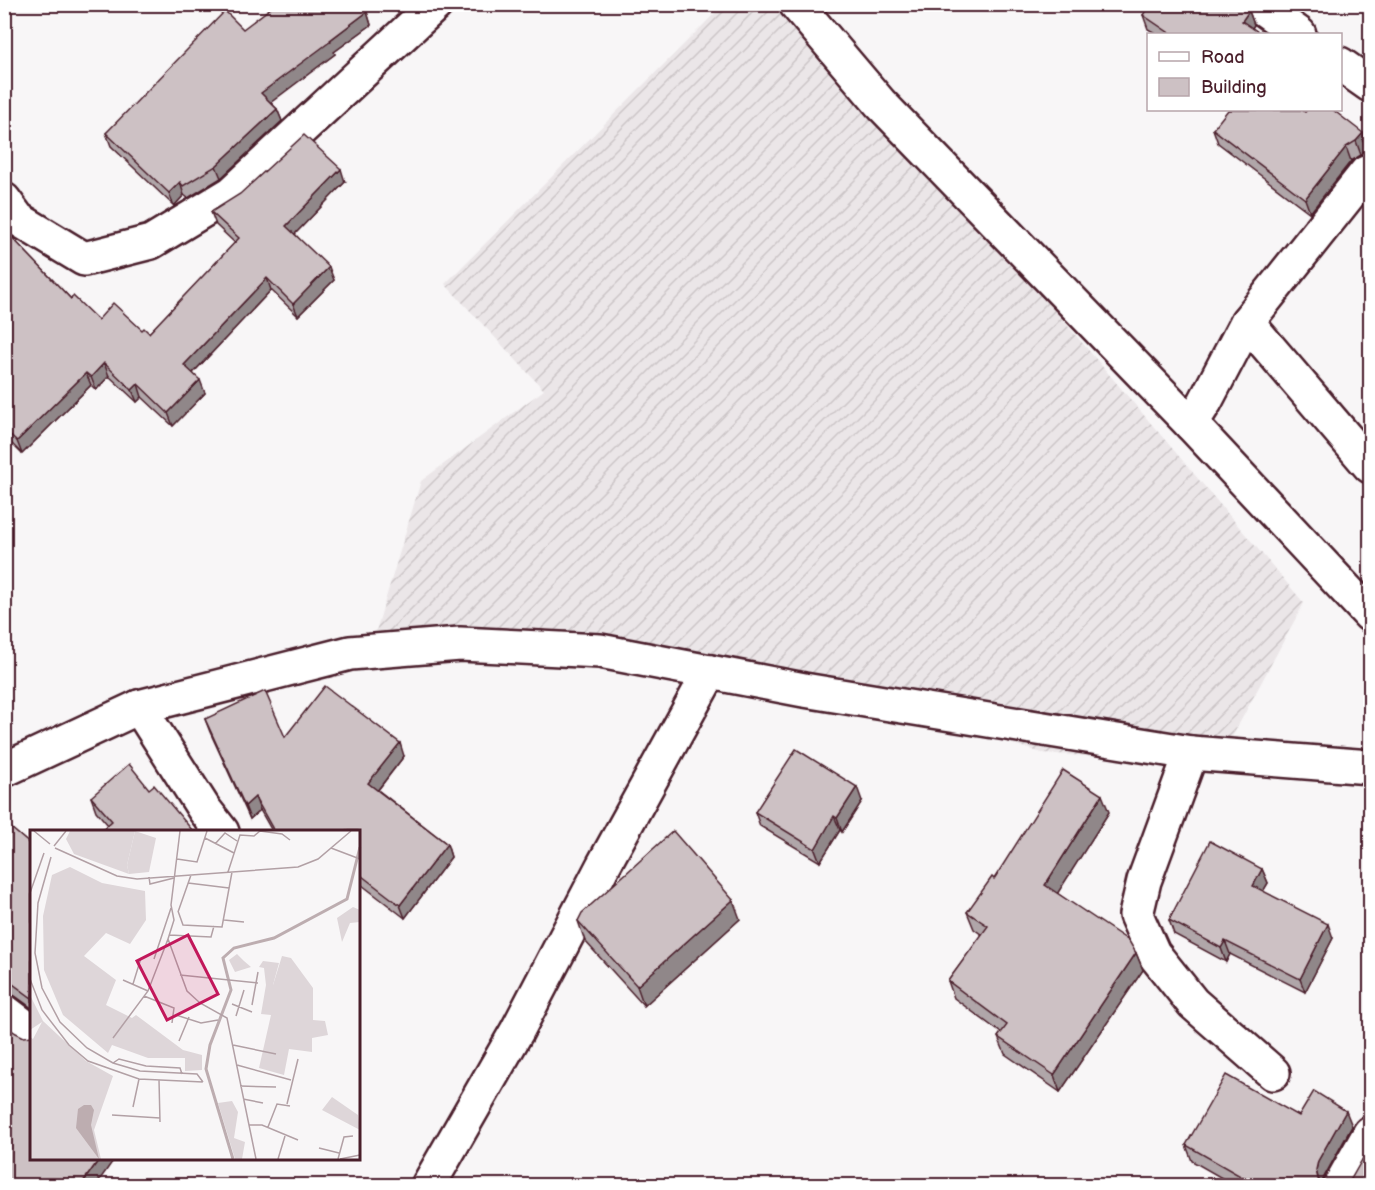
<svg xmlns="http://www.w3.org/2000/svg" width="1375" height="1190" viewBox="0 0 1375 1190" font-family="'Balsamiq Sans',sans-serif">
<style>
.industrial{fill:url(#industrial-furrows)}
.lines{fill:none;stroke-linecap:round;stroke-linejoin:round}
.street-casing{stroke:#4a1f2b;stroke-width:38}
.secondary-casing{stroke:#4a1f2b;stroke-width:38}
.street{stroke:#fff;stroke-width:33}
.secondary{stroke:#fff;stroke-width:33}
.wall{fill:#b0a6a9;stroke:#4a1f2b;stroke-width:1.5}
.shaded-wall{fill:#908789;stroke:#4a1f2b;stroke-width:1.5}
.building{fill:#cdc1c4;stroke:#4a1f2b;stroke-width:1.5}
.inset-river{fill:none;stroke:#bdadb0;stroke-width:3}
.inset-road{fill:none;stroke:#b2a0a5;stroke-width:1.5}
.view{fill:#c2185b;fill-opacity:0.15;stroke:#c2185b;stroke-width:3}
.inset-edge{fill:none;stroke:#4a1f2b;stroke-width:3}
</style>
<defs>
<pattern id="industrial-furrows" width="10" height="10" patternUnits="userSpaceOnUse" patternTransform="scale(1.5)"><rect width="10" height="10" fill="#ebe6e8"/><path d="M-1 1l2-2M0 10L10 0M9 11l2-2" fill="none" stroke="#cbc5c7"/></pattern>
</defs>
<rect width="100%" height="100%" fill="#f8f6f7"/>
<filter id="ink" filterUnits="userSpaceOnUse"><feTurbulence type="fractalNoise" baseFrequency=".0167" numOctaves="2"/><feDisplacementMap in="SourceGraphic" scale="12" xChannelSelector="R" yChannelSelector="G"/><feConvolveMatrix kernelMatrix="1 2 1 2 8 2 1 2 1" color-interpolation-filters="sRGB"/></filter>
<g filter="url(#ink)">
<polygon class="industrial" points="724,4 772,5 1038,291 1304,603 1217,765 1042,753 772,669 376,631 421,481 544,390 445,284"/>
<g class="lines">
<g class="street-casing">
<g id="street">
<polyline points="796,4 880,103 1191,424 1370,615"/>
<polyline points="1257,4 1299,34"/>
<polyline points="1340,64 1370,85"/>
<polyline points="4,200 18,219 84,259 151,242 232,193 436,4"/>
<polyline points="1247,322 1370,466"/>
<polyline points="1191,424 1205,402 1247,322 1366,173"/>
<polyline points="139,707 204,809 222,832"/>
<polyline points="1191,753 1144,881 1136,915 1153,953 1193,1003 1273,1073"/>
<polyline points="4,1011 32,1032"/>
<polyline points="428,1186 517,1031 603,866 710,672"/>
<polyline points="1340,1186 1370,1133"/>
</g>
</g>
<g class="secondary-casing">
<polyline id="secondary" points="4,770 139,707 350,653 460,644 600,651 804,690 1191,753 1370,767"/>
</g>
<use href="#street" class="street"/>
<use href="#secondary" class="secondary"/>
</g>
<g class="wall">
<polygon points="1249,11 1254,25 1252,28 1261,34 1157,34 1148,29 1143,15"/>
<polygon points="367,12 371,25 334,52 335,54 270,102 277,109 282,121 221,178 188,198 184,195 174,206 111,146 106,133 243,29"/>
<polygon points="1305,112 1365,138 1371,131 1371,155 1368,154 1366,149 1361,155 1351,161 1310,213 1218,143 1213,129"/>
<polygon points="345,182 295,234 334,280 298,316 271,290 193,373 205,393 173,426 142,397 137,402 109,376 96,390 91,385 22,454 4,436 4,229 71,299 98,320 142,330 149,333 235,243 216,225 211,212"/>
<polygon points="205,719 285,737 404,756 378,790 447,844 451,857 405,918 358,882 358,831 272,831 260,810 250,819 210,732"/>
<polygon points="149,789 108,825 96,811 91,797"/>
<polygon points="862,801 842,832 840,830 820,862 760,826 755,812"/>
<polygon points="1109,812 1057,893 1136,953 1143,970 1060,1092 1005,1054 998,1037 1001,1033 954,998 948,981 982,935 974,929 967,912"/>
<polygon points="4,822 32,846 32,1008 15,996 7,993 4,993"/>
<polygon points="1262,869 1268,883 1263,891 1333,938 1305,992 1230,954 1226,962 1174,934 1169,920"/>
<polygon points="740,919 644,1006 585,941 578,921"/>
<polygon points="1299,1116 1352,1126 1324,1177 1322,1183 1324,1185 1234,1185 1192,1161 1186,1145"/>
</g>
<g class="shaded-wall">
<polygon points="1249,11 1254,25 1248,34 1242,21"/>
<polygon points="367,12 371,25 334,52 335,54 266,106 261,93"/>
<polygon points="277,109 282,121 221,178 216,166"/>
<polygon points="1363,133 1366,142 1363,141 1366,149 1361,155 1356,141"/>
<polygon points="1346,147 1351,161 1310,213 1305,199"/>
<polygon points="341,169 345,182 291,238 286,226"/>
<polygon points="180,182 184,195 174,206 169,193"/>
<polygon points="329,267 334,280 298,316 293,304"/>
<polygon points="267,278 271,290 188,378 184,365"/>
<polygon points="104,363 109,376 96,390 91,377"/>
<polygon points="86,373 91,385 22,454 17,441"/>
<polygon points="200,380 205,393 173,426 168,413"/>
<polygon points="138,384 142,397 137,402 132,390"/>
<polygon points="400,743 404,756 373,796 368,783"/>
<polygon points="857,787 862,801 842,832 837,818"/>
<polygon points="1102,795 1109,812 1052,902 1045,885"/>
<polygon points="255,797 260,810 250,819 245,806"/>
<polygon points="834,816 840,830 820,862 815,849"/>
<polygon points="447,844 451,857 405,918 400,905"/>
<polygon points="1262,869 1268,883 1258,900 1253,886"/>
<polygon points="733,900 740,919 644,1006 637,986"/>
<polygon points="1328,924 1333,938 1305,992 1300,979"/>
<polygon points="1225,941 1230,954 1226,962 1221,948"/>
<polygon points="1136,953 1143,970 1060,1092 1054,1075"/>
<polygon points="1346,1111 1352,1126 1324,1177 1321,1185 1320,1185 1316,1170 1318,1161"/>
<polygon points="100,1158 115,1158 96,1185 84,1185 83,1182"/>
</g>
<g class="building">
<polygon points="276,4 361,4 367,12 330,40 331,41 261,93 277,109 216,166 183,186 180,182 169,193 106,133 225,11 243,29"/>
<polygon points="1150,4 1240,4 1249,11 1242,21 1261,34 1171,34 1143,15"/>
<polygon points="1228,110 1302,110 1305,112 1307,110 1333,110 1363,133 1356,141 1346,147 1305,199 1213,129"/>
<polygon points="1371,131 1371,143 1363,141"/>
<polygon points="304,135 341,169 286,226 329,267 293,304 267,278 184,365 200,380 168,413 138,384 132,390 104,363 91,377 86,373 17,441 4,429 4,229 71,299 73,296 98,320 113,303 142,330 144,328 149,333 239,238 211,212 240,194"/>
<polygon points="325,686 400,743 368,783 447,844 400,905 358,873 358,831 274,831 255,797 245,806 205,719 265,691 285,737"/>
<polygon points="796,749 857,787 837,818 834,816 815,849 755,812"/>
<polygon points="129,764 149,789 154,785 193,831 101,831 112,821 91,797"/>
<polygon points="1063,770 1102,795 1045,885 1129,941 1136,953 1054,1075 998,1037 1007,1025 948,981 988,926 967,912 992,877 994,879"/>
<polygon points="4,822 32,846 32,998 10,982 4,980"/>
<polygon points="673,831 733,900 637,986 578,921 582,913"/>
<polygon points="1210,841 1262,869 1253,886 1328,924 1300,979 1225,941 1221,948 1169,920"/>
<polygon points="4,1025 16,1033 24,1037 32,1036 32,1158 100,1158 83,1182 86,1185 4,1185"/>
<polygon points="1226,1075 1299,1116 1314,1091 1346,1111 1318,1161 1316,1170 1318,1179 1324,1185 1256,1185 1186,1145"/>
<polygon points="1371,1144 1371,1185 1344,1185 1351,1179"/>
</g>
</g>
<g transform="translate(30 830)">
<rect width="330" height="330" fill="#f8f6f7"/>
<path d="M40,1H105L97,35L99,44L44,24L36,9ZM40,37L72,53L115,61L116,90L100,114L76,103L54,126L86,150L76,175L102,188L106,185L153,220L172,225V240L155,241V228H118L82,215L78,223L33,185L14,140L13,86L22,45ZM207,124L214,131L221,137L205,142L199,130ZM252,126L261,128L283,158V190L295,191L298,205L282,208V222L259,219L254,245L229,238L241,185L231,184L236,155H243ZM0,165L13,191L56,231L83,246L64,300L71,329H0V207L3,209L12,192L0,200Z" fill="#ded6d9"/>
<path d="M323,77L330,80V92L320,93L312,112L307,88ZM233,131L249,133L243,155H236L234,138L229,137ZM302,267L328,285L330,300L292,280ZM202,271L208,282L204,308L215,312L212,329H205L188,273Z" fill="#ded6d9"/>
<path d="M105,1L126,8L119,42L99,44L97,35Z" fill="#ded6d9"/>
<path d="M54,275H61L64,280L61,295L69,329L46,298L48,279Z" fill="#bdadb0"/>
<path class="inset-river" d="M203,329L176,239L180,215L201,160L193,128L204,118L244,108L317,69L330,17"/>
<path class="inset-road" d="M4,1L20,14M150,1L141,75L144,90L138,109L157,161L170,173L197,188L226,329M175,8L204,23M185,14L195,3L207,11M24,16L36,1M25,18L87,46L107,49L268,37L288,29L321,1M301,18L330,29M21,27L8,73L5,123L12,158L30,192L57,218L83,233L110,241L167,244L173,252M147,29L167,32L177,1M198,42L210,5L224,6L230,1L252,4L260,10M119,47L120,54L144,48M158,53L199,58M0,63L14,23M148,81L153,95L192,97L202,42M148,82L161,45M194,90L214,92M139,105L181,107L184,96M124,129L141,78M150,145L228,153M0,149L12,180L39,215L58,231L109,249L173,252M93,150L118,161M103,154L111,128M114,166L144,178L142,193M202,174L222,182M222,175L228,142M146,185L171,193L188,190M206,186L214,160M83,208L118,161L138,109M149,211L159,187M203,215L246,224M83,233L89,229L116,236L150,238L152,244M207,235L261,250M129,250L130,292M210,256L246,257M213,269L233,273M257,274L268,229M103,277L109,249M82,285L130,288M219,295H232L268,310M238,297L247,274L260,276M289,318L309,323M248,329L255,306M308,329L314,307L323,306M310,329L330,325"/>
<path class="view" d="M158,105L188,164L137,190L107,131Z"/>
<rect width="330" height="330" class="inset-edge"/>
</g>
<rect width="1375" height="1190" fill="none" stroke="#fff" stroke-width="24"/>
<rect x="12" y="12" width="1351" height="1166" fill="none" stroke="#4a1f2b" stroke-width="2" filter="url(#ink)"/>
<rect x="1147" y="33" width="195" height="78" fill="#ffffff" stroke="#b7a5aa" stroke-width="1.5"/>
<rect x="1159" y="52" width="30" height="9" fill="#ffffff" stroke="#b7a5aa" stroke-width="1.5"/>
<text x="1201" y="63" font-size="18" fill="#4a1f2b">Road</text>
<rect x="1159" y="78" width="30" height="18" fill="#cdc1c4" stroke="#b7a5aa" stroke-width="1.5"/>
<text x="1201" y="93" font-size="18" fill="#4a1f2b">Building</text>
</svg>
